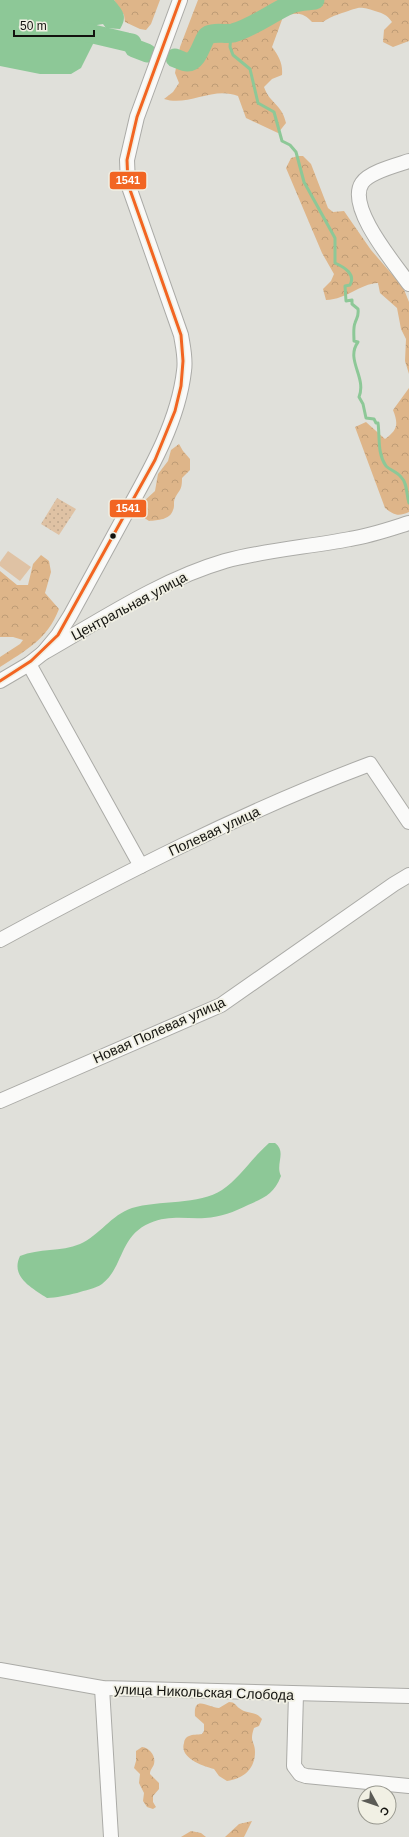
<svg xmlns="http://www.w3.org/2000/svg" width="409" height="1837" viewBox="0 0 409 1837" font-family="Arial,sans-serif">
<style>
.green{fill:url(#green-dots)}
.forest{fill:url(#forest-crowns)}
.pitch{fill:#dfc2a4}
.water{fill:#8dc897}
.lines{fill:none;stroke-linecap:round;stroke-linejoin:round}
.stream{stroke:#8dc897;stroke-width:3}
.river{stroke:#8dc897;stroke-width:19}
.minor-casing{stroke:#ababa7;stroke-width:16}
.minor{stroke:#fafaf9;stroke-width:14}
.bus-1-casing{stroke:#f1f0e4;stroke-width:6}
.bus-1{stroke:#f26522;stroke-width:3}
.bus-dot{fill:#13130f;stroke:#f1f0e4;stroke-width:1.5}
.labels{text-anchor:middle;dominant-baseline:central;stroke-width:3.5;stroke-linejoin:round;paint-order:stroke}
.street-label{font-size:14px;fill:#13130f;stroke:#f1f0e4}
.line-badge{stroke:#f1f0e4;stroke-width:1.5}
.badge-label{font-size:11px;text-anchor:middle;font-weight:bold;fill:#fff}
</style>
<defs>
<pattern id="green-dots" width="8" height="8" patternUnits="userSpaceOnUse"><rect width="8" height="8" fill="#dfc2a4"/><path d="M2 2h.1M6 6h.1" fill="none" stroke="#bea68c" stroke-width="1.8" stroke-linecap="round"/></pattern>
<pattern id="forest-crowns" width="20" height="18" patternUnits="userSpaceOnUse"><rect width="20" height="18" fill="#deb589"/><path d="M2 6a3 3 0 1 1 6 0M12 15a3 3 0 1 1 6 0" fill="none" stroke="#be9b75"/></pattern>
</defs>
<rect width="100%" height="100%" fill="#e0e0da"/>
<polygon class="green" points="57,498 76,509 59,535 41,524"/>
<g class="forest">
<polygon points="114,0 160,0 151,24 146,30 140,29 125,22 124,15"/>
<path d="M198,0H409V41L393,47L383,42L384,30L392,22C386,14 384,14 375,11C358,5 358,8 342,13C334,16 330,17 323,22H312C303,12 296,12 283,17L272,47C279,56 283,64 282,75L272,79L264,87C270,104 282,104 286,123L278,133L246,118L238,96C213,86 188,107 164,99L173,92L179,83L175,73L180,47Z"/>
<path d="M298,156H303L311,164L328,208L333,212L344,211L371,250L403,287L409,302V374L405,361L406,339L401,329L397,308L380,293L378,283C359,284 348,299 326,300L323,289L331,281L334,274L322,253L286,168L291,158Z"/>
<path d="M409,388V512C398,517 394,515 385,508L355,427L366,422L385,439C397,430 399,425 393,410Z"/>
<path d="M179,444L183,451L190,459V470L182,478C182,490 180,489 175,498C173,502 175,506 173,510C170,520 158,520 149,521C141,517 141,510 143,502L155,491L158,474L168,461L171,450Z"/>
<path d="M41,555L49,561L51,572L45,593L59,609C47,640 26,650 0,667V657L20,644L23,640L13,637H0V571L17,585H28L33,564Z"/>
<path d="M229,1702C235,1702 235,1705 239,1708C247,1715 255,1710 262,1719L259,1726L254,1728C249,1743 255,1741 255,1752C255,1770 242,1779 227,1781L219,1776L214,1769C203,1766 179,1758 184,1743C184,1740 186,1737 189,1736C193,1734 197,1735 202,1734L204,1731V1724L195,1716C193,1694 209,1708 219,1708Z"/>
<path d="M142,1747C150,1748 156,1756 154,1764C153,1768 150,1769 150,1774L159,1783V1789L153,1796V1802L156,1807L153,1809L147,1807L143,1801L144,1793L139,1783L140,1774L134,1768L136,1761V1751Z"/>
<polygon points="252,1821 244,1837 225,1837 239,1824"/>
<polygon points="191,1831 201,1833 206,1837 181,1837"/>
</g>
<polygon class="pitch" points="8,551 31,567 20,581 0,566 0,562"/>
<g class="water">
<path d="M0,0H114C123,11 128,16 120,29L106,28L103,24L97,25L94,29L101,33V37L94,42L81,68L71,74H40L0,66Z"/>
<path d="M269,1143H275C287,1152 275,1164 281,1176C274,1194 264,1198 248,1205C234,1212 221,1217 205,1218C186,1219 169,1215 150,1223C119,1236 124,1267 102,1284C95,1289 85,1290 77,1293C67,1295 56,1298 47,1298C32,1288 10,1277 20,1256C39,1248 61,1252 80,1244C100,1235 111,1215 132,1208C158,1200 200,1205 222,1190C240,1178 252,1158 269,1143Z"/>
</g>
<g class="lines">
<path class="stream" d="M231,34L230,47L233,55L250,69L258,103L274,112L282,141L290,145L296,152L304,182L335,238V263C344,267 356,274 350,285L345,286L346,301L352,300V304L358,309C359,316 357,317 355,323C353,328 354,335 354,341L358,342C345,360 367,377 359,397L363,404L366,418L374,419L376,423H378C380,437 377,453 386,466C390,470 397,472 401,477C408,484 406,494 409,503"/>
<g class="river">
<polyline points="76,30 127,42 132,43 134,48 147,53"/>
<path d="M175,58C179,59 183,62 187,62C199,63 203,37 208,35C217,31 225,35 233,33C254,27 271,13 291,4C298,1 308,1 315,0"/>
</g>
<g class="minor-casing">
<g id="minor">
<path d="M409,161C397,165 369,172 362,183C346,207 395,264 409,284"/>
<path d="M43,653L58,635L70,616C88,583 106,550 124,517C149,472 178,423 184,371C186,359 183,347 181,335L128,184L127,160L137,117L180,0"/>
<polyline points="29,664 141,866"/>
<path d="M0,681L29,664L43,653C101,620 160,580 225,561C266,550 308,547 350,539C370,536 390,529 409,523"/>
<path d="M0,940C120,875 242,812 370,764L409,822"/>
<polyline points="0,1101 221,1005 394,884 409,875"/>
<polyline points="0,1670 102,1688 409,1696"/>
<polyline points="102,1688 111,1837"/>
<polyline points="296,1694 294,1766 300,1774 306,1776 409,1786"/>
</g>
</g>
<use href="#minor" class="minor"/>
<g class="bus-1-casing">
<polyline id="bus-1" points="0,681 31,661 58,635 155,460 175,411 181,386 183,361 181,335 128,184 127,160 137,117 180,0"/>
</g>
<use href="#bus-1" class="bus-1"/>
</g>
<circle class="bus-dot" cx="113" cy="536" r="3.5"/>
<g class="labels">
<g class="street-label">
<text transform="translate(129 606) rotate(-28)">Центральная улица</text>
<text transform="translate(214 831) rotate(-25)">Полевая улица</text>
<text transform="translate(159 1030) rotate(-24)">Новая Полевая улица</text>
<text transform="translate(204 1692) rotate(2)">улица Никольская Слобода</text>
</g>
</g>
<g class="line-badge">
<rect x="109" y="171" width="38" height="19" rx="4" fill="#f26522"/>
<rect x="109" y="499" width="38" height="19" rx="4" fill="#f26522"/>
</g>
<g class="badge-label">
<text x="128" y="184">1541</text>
<text x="128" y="512">1541</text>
</g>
<g transform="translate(377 1805) rotate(130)"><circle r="19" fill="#f1f0e4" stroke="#98988f"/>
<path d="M0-3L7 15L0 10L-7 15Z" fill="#5b5b56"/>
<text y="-6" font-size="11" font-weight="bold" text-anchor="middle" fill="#13130f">С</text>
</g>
<path d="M14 30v6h80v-6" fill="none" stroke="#13130f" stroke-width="2"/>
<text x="20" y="30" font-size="12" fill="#13130f" stroke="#f1f0e4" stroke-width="3" paint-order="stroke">50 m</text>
</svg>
